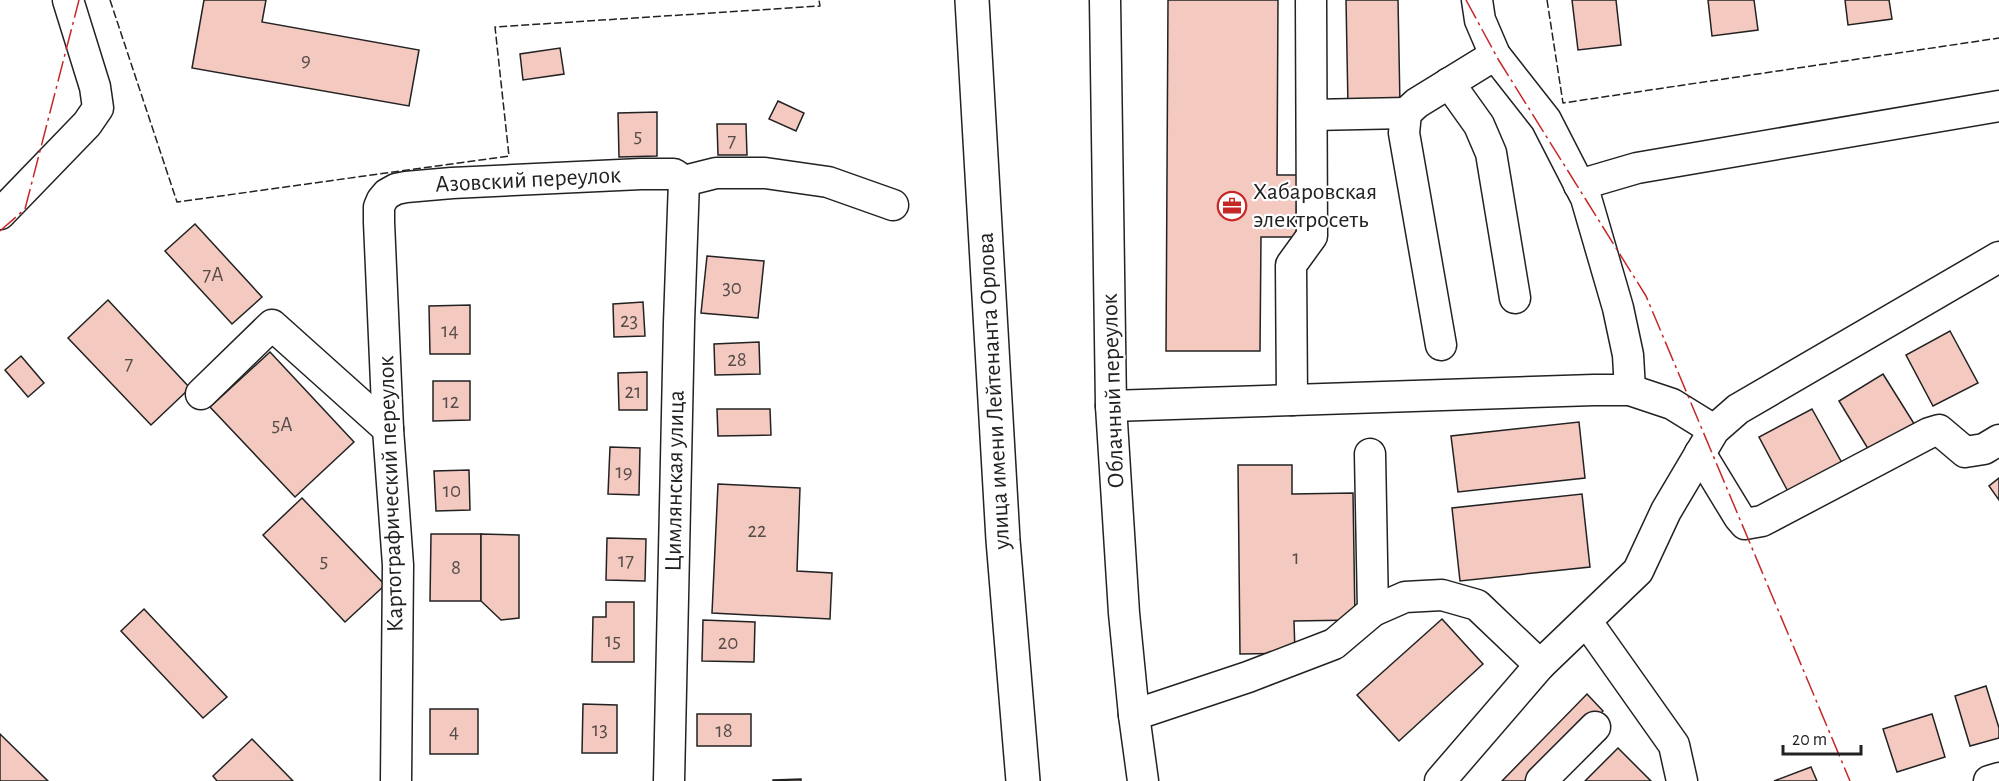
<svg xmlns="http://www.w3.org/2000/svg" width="1999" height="781" viewBox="0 0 1999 781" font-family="'Alegreya Sans',sans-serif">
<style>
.building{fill:#f3c9c0;stroke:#222;stroke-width:1.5}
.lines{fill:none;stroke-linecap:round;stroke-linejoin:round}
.minor-casing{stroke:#222;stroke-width:33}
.major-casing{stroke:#222;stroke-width:36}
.minor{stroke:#fff;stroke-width:30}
.major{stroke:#fff;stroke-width:33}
.fence{stroke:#222;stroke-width:1.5;stroke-dasharray:8 3;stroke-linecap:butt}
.power{stroke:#c62828;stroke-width:1.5;stroke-dasharray:21 4.5 3 4.5;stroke-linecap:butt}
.labels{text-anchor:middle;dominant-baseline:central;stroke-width:4.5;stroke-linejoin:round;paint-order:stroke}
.number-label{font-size:21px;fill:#564c4a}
.street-label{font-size:24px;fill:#222;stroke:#fff}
.poi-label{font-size:24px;fill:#222;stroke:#fff;text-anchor:start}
</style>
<rect width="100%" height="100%" fill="#fff"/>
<g class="building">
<polygon points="204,0 266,0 262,22 419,50 409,106 192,68"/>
<polygon points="1168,0 1278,0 1277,175 1297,175 1296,237 1261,237 1260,351 1166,351"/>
<polygon points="1346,0 1398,0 1400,105 1348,106"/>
<polygon points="1572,0 1616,0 1621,45 1578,50"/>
<polygon points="1708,0 1754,0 1758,30 1712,36"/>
<polygon points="1845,0 1889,0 1892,19 1848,25"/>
<polygon points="560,48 564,74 523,80 520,54"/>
<polygon points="778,101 804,113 796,131 769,119"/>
<polygon points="657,112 657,156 619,157 618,113"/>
<polygon points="717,124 746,124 747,155 718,155"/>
<polygon points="195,224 262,297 232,324 165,251"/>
<polygon points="707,256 764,261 758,318 701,313"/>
<polygon points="108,300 190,388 151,425 68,338"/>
<polygon points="643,302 645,336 614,337 613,304"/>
<polygon points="470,305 470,354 430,354 429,306"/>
<polygon points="1950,331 1978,383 1933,406 1906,355"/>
<polygon points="759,342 760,374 715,375 714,344"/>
<polygon points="270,352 354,442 295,497 210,407"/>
<polygon points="21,356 44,383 28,397 5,370"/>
<polygon points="647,372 647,410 619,410 618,373"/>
<polygon points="1883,374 1918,430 1873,457 1839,401"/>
<polygon points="433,381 470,381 470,420 433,421"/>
<polygon points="717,409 770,409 771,435 718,436"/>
<polygon points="1812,409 1847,472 1793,501 1759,437"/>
<polygon points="1579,422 1585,478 1458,492 1451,436"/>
<polygon points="610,447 640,448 639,495 608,494"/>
<polygon points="1238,465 1292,465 1292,494 1353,493 1355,620 1294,621 1295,653 1240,654"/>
<polygon points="469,470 470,510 436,511 434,471"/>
<polygon points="1999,478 1999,500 1989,486"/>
<polygon points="718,484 800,488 797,571 832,573 830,619 712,613"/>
<polygon points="1582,494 1590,567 1460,581 1452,508"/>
<polygon points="302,498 385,585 345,622 263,535"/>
<polygon points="431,534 481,534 481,601 430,601"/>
<polygon points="481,534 519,535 519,618 501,620 481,601"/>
<polygon points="607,538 646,539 645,581 606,580"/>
<polygon points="606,602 634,602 634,662 592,662 593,617 606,617"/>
<polygon points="144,609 227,697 203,718 121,631"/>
<polygon points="1442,619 1483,664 1399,741 1357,695"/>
<polygon points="703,620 755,622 754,662 702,661"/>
<polygon points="1986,686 1999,728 1999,738 1970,746 1955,696"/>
<polygon points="1587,694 1603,711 1535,781 1502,781"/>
<polygon points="583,704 617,705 617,753 582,753"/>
<rect x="430" y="709" width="48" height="45"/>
<rect x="697" y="714" width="54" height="32"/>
<polygon points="1932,714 1945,757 1897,772 1883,729"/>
<polygon points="0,734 48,781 0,781"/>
<polygon points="252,739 293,781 217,781 213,776"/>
<polygon points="1618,748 1651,781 1585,781"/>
<polygon points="1811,767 1817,781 1774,781"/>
<polygon points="801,779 801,781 773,781 773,780"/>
</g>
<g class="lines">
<g class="minor-casing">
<g id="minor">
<polyline points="1105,0 1111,406 1124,613 1134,715 1143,781"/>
<polyline points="1477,0 1480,20 1495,55 1546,120 1586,198 1618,308 1628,355 1630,390"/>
<polyline points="1449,83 1479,125 1491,153 1515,298"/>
<polyline points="1312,115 1406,113"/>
<polyline points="684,181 716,173 765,173 828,182 893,205"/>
<polyline points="1579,185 1637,168 1999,106"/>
<polyline points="0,214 87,124 98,108 95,87 68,0"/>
<polyline points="1441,345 1404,133 1406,113 1417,103 1495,55"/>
<polyline points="201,394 272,325 388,429"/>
<polyline points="1292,400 1291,265 1312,236 1311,0"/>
<polyline points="1111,406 1594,390 1630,390 1672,404 1714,430"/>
<polyline points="1700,453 1739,517 1745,524 1762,521 1929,433 1939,430 1965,452 1984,449 1999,440"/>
<polyline points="1370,454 1373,611"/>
<polyline points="1587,622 1674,745 1682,781"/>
<polyline points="1134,715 1248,677 1334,644 1373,611 1405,597 1442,595 1477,605 1540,665"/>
<polyline points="396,781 398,565 388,429 379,222 379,207 382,200 387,194 396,189 406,187 452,183 641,174 674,174 684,181"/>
<polyline points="669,781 679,323 684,181"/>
<polyline points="1440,781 1540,665 1638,571 1666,511 1714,430 1738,409 1999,257"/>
<polyline points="1541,781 1595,727"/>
<polyline points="1989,781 1999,778"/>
</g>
</g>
<g class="major-casing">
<polyline id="major" points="972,0 1003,540 1023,781"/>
</g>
<use href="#minor" class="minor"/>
<use href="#major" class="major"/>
<g class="fence">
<polyline points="110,0 177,202 509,156 495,27 820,6 819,0"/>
<polyline points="1547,0 1563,103 1999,38"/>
</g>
<g class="power">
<polyline points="1466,0 1498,59 1646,296 1850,781"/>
<polyline points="0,231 25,209 79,0"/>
</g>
</g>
<defs>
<g id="office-ring" transform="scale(1.5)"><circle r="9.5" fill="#fff" stroke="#c62828" stroke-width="1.5"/><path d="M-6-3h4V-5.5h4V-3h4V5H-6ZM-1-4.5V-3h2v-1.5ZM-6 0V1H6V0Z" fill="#c62828"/></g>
</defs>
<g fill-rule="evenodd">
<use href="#office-ring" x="1232" y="206"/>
</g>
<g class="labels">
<g class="number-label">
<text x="306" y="59">9</text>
<text x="638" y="135">5</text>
<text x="732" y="140">7</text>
<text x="213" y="274">7А</text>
<text x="732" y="287">30</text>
<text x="629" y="320">23</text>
<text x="450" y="330">14</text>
<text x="737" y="359">28</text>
<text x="129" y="363">7</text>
<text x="633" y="391">21</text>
<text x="451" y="401">12</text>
<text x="282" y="424">5А</text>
<text x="624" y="471">19</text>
<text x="452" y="490">10</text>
<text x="757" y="530">22</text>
<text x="1296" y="557">1</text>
<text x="324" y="560">5</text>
<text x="626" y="560">17</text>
<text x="456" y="567">8</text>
<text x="613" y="640">15</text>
<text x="728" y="642">20</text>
<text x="600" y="729">13</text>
<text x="724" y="730">18</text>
<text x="454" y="731">4</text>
</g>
<g class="street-label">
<text transform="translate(528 180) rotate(-3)">Азовский переулок</text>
<text transform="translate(994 391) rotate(-93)">улица имени Лейтенанта Орлова</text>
<text transform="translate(1113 391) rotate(-92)">Облачный переулок</text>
<text transform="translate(675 481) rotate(-89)">Цимлянская улица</text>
<text transform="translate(391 494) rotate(-92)">Картографический переулок</text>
</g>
<g class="poi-label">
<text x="1253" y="192">Хабаровская<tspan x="1253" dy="28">электросеть</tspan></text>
</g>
</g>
<path d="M1783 745v9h78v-9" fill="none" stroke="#222222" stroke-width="3"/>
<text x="1792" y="745" font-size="18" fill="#222222" stroke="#ffffff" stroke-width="4.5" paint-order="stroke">20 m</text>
</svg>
